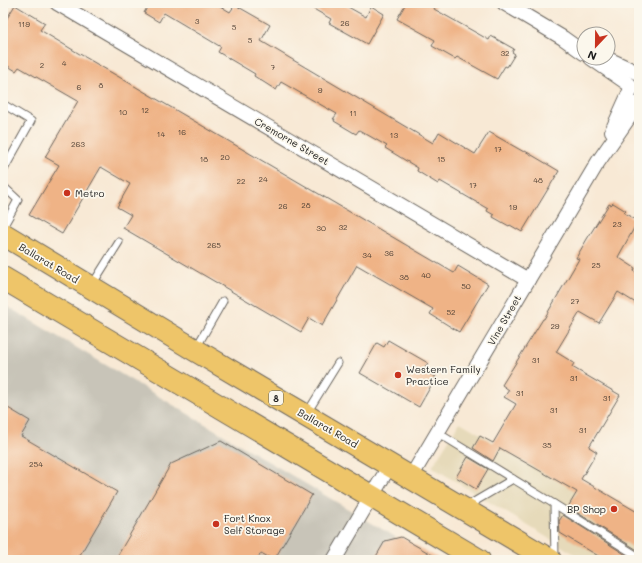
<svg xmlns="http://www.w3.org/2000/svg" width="642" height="563" viewBox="0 0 642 563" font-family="Mali,sans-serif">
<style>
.built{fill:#e6daba}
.industrial{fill:#c8c4b8}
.building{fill:#efb386}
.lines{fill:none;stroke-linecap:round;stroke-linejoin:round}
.lane-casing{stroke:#69645d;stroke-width:9}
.street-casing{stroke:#69645d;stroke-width:16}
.highway-casing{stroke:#69645d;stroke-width:24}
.lane{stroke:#fff;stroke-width:7}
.street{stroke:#fff;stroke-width:14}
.highway{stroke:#eec569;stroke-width:22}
.poi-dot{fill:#c8321e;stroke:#fbf7ec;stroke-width:1.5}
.labels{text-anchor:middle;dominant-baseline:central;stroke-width:3.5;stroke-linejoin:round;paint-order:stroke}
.number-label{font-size:8px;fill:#514236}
.shield{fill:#fbf7ec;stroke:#5f5e5a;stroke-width:1}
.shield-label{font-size:9px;font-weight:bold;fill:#1c1c1c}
.street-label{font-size:10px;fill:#1c1c1c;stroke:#fbf7ec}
.poi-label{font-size:10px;fill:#1c1c1c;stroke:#fbf7ec;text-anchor:start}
</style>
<rect width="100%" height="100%" fill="#fbf7ec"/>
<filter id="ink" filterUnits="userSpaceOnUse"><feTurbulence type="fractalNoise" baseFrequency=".025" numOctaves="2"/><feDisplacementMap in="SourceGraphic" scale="8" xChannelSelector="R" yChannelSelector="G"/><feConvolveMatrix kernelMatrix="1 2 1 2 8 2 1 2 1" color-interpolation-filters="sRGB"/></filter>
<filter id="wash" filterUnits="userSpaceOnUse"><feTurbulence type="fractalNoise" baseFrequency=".012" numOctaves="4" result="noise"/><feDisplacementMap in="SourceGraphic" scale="16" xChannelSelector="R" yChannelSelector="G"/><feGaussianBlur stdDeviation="0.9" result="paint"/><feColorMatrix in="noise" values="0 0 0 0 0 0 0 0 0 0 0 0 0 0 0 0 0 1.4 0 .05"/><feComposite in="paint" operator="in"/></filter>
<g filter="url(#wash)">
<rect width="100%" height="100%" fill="#f8e9d5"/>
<polygon class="built" points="460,422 579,492 639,514 639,560 584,560 432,467"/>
<polygon class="industrial" points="3,304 434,560 3,560"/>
<g id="blocks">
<g class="building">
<polygon points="147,3 215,3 230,12 235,5 270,25 261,41 433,143 439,132 475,154 489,132 524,152 525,151 559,171 522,232 510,225 509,226 493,217 494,215 487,211 488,209 440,181 438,184 417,171 418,168 385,148 387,146 359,130 356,134 334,121 335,119 333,119 337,114 281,82 276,90 254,76 255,74 218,52 221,47 164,13 159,22 144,13 149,4"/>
<polygon points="303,3 341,3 366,17 371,6 384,14 367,44 329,23 331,19"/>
<polygon points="406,3 437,3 434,9 489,40 491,36 514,49 512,52 515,54 507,67 505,66 497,79 457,57 455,59 432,46 435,40 397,19"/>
<polygon points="15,5 45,23 40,30 78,53 454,273 458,266 488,284 459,332 430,314 433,309 357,265 322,326 309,318 301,332 123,228 131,215 117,207 130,184 101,167 62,234 29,215 59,165 45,157 78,101 19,67 16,71 3,63 3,25"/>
<polygon points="613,203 626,211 624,213 638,221 618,257 635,268 634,271 639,275 639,305 618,292 599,323 580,312 556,352 574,363 572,367 620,395 589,447 597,452 581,479 639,513 639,551 568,507 577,492 500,448 493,461 473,448 480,436 493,443 516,404 504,397 509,390 502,385 543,319 544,319 579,259 576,258 587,239 609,204 611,205"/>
<polygon points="388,340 428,363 423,370 436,377 419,407 360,373 377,343 384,347"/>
<polygon points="3,405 30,421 21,436 117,492 77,560 3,560"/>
<polygon points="221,441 312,495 274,560 261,553 257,560 115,560 171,464"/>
<polygon points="468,457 488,469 476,489 456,477"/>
<polygon points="563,515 634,560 605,560 560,533 559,521"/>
<polygon points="401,537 441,560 374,560 385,541"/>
</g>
</g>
</g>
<g filter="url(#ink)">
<use href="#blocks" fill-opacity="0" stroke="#69645d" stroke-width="1"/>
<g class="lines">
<g class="lane-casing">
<g id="lane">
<polyline points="3,104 31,121 3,171"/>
<polyline points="3,186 18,200 3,227"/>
<polyline points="92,285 119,242"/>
<polyline points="196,348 223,301"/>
<polyline points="307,413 338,363"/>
<polyline points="438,433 554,504 555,558"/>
<polyline points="554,504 639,557"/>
<polyline points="467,506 513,479"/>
</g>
</g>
<g class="street-casing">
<g id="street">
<polyline points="57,3 528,280"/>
<polyline points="504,3 563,38 584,53"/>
<polyline points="591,58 630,85"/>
<polyline points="606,58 638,73"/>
<polyline points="612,131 631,89"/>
<polyline points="411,477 598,162 639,103"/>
<polyline points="334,560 390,465"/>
</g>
</g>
<g class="highway-casing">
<g id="highway">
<polyline points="3,234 195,350 550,560"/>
<polyline points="3,278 479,560"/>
</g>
</g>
<use href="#lane" class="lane"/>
<use href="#street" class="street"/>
<use href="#highway" class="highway"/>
</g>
</g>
<g class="poi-dot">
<circle cx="67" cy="193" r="4"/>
<circle cx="398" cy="375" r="4"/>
<circle cx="614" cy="509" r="4"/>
<circle cx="216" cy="524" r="4"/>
</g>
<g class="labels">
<g class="number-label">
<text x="197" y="21">3</text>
<text x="345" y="23">26</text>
<text x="24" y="24">119</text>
<text x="234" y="27">5</text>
<text x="250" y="40">5</text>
<text x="505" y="53">32</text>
<text x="64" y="63">4</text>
<text x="42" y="65">2</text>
<text x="273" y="67">7</text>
<text x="101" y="85">8</text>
<text x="79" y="87">6</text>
<text x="320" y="90">9</text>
<text x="145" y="110">12</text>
<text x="123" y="112">10</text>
<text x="353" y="113">11</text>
<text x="182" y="132">16</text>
<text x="161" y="134">14</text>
<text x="394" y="135">13</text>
<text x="78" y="144">263</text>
<text x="498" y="149">17</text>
<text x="225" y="157">20</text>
<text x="204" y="159">18</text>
<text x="441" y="159">15</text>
<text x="263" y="179">24</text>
<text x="538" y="180">48</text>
<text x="241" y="181">22</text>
<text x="473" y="185">17</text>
<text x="306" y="205">28</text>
<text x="283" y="206">26</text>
<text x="513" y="207">19</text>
<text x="617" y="224">23</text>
<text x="343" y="227">32</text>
<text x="321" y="228">30</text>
<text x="214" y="245">265</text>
<text x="389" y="253">36</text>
<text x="367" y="255">34</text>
<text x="596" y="265">25</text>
<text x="426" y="275">40</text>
<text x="404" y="277">38</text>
<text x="466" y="286">50</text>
<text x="575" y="301">27</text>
<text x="451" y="312">52</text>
<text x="555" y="326">29</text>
<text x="536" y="360">31</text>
<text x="574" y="378">31</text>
<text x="520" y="393">31</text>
<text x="607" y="398">31</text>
<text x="554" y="410">31</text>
<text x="583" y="430">31</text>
<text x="547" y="445">35</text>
<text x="36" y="464">254</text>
</g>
<rect class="shield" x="269" y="391" width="14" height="14" rx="3"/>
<g class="shield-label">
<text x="276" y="398">8</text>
</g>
<g class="street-label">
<text transform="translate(292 141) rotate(30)">Cremorne Street</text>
<text transform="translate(49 263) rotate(31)">Ballarat Road</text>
<text transform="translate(504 320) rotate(-60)">Vine Street</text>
<text transform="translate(328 428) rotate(30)">Ballarat Road</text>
</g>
<g class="poi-label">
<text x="75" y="193">Metro</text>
<text x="406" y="369">Western Family<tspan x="406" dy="12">Practice</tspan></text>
<text x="606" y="509" text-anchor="end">BP Shop</text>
<text x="224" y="518">Fort Knox<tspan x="224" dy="12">Self Storage</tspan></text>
</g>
</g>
<rect width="642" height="563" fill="none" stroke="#fbf7ec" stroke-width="16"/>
<g transform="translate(596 46) rotate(202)"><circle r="19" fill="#fbf7ec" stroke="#a29f99"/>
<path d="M0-3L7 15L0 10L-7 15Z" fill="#c8321e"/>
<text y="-6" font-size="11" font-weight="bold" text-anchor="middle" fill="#1c1c1c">N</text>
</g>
</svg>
